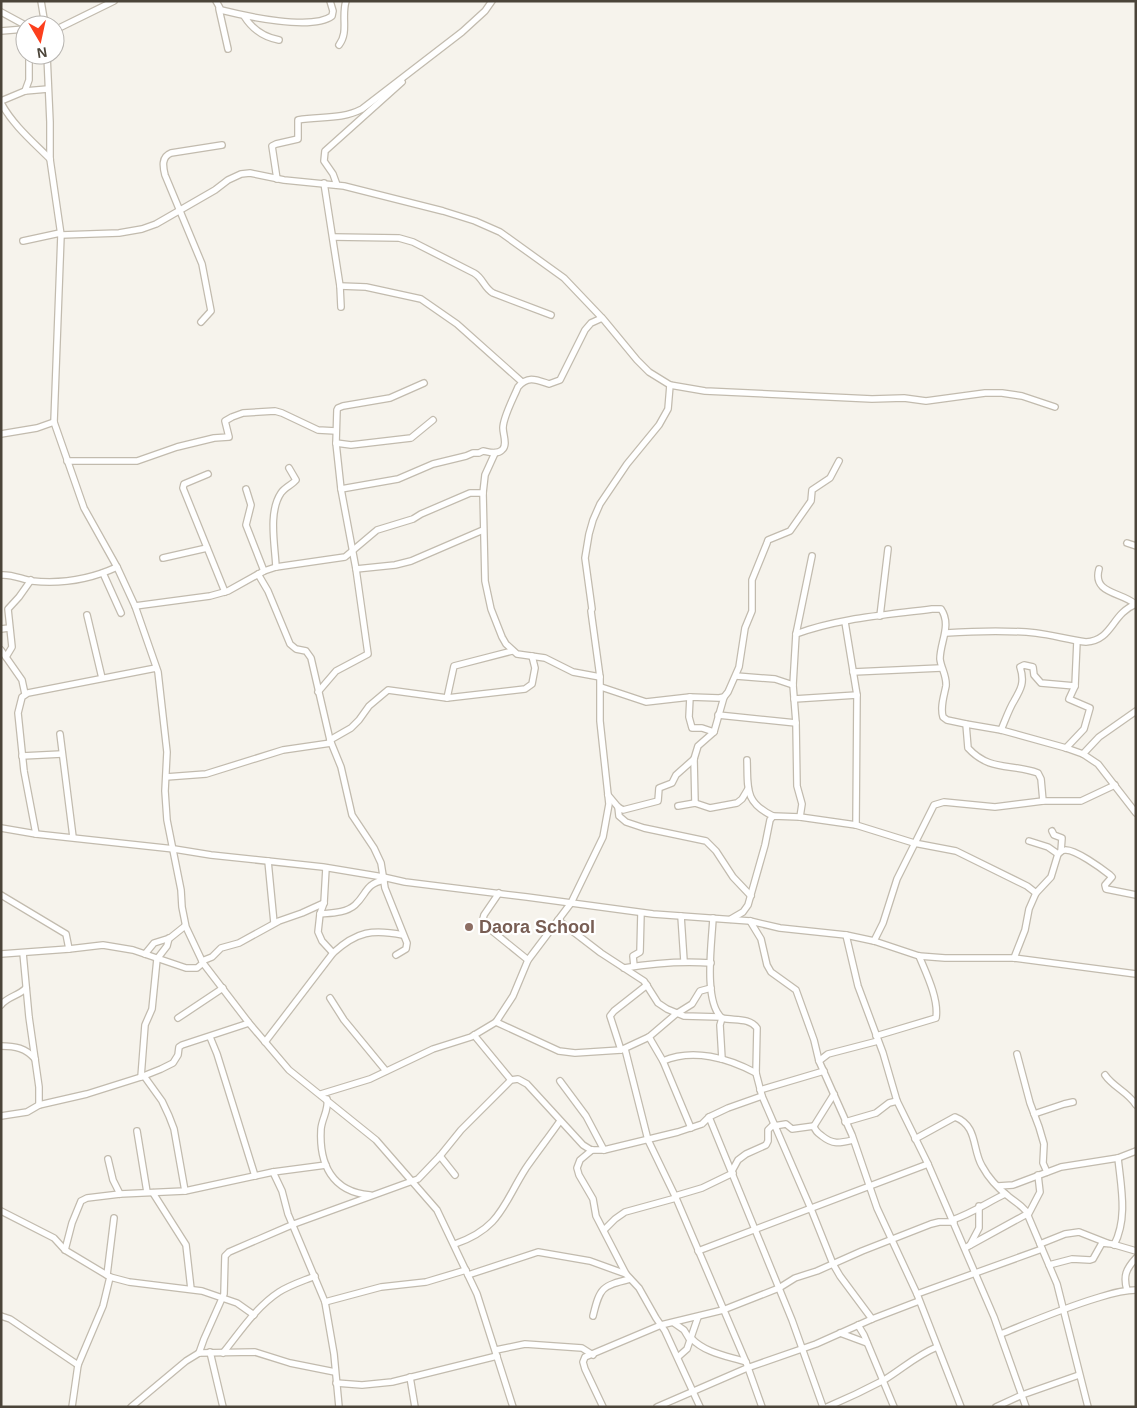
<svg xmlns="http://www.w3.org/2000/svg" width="1137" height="1408" viewBox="0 0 1137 1408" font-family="Arial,sans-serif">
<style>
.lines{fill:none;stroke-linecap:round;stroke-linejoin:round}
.street-casing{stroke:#c2bbae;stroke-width:8}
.street{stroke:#fff;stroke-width:5.5}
.education-dot{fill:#8d6e63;stroke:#fff;stroke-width:2}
.labels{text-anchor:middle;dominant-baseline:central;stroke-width:4.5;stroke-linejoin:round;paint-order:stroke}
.education-label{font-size:18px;font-weight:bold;fill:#785e54;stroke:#fff;text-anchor:start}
</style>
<rect width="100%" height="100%" fill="#f6f3ec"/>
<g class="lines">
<g class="street-casing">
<g id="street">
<polyline points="41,1 45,25"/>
<path d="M216,1L221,10C245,16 312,31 332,16L333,11L330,1"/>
<polyline points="219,9 228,49"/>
<polyline points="1,12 25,25"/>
<path d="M244,16C252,29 263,37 279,40"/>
<polyline points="55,30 114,1"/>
<polyline points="1,31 25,29"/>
<path d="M339,45C349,32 341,17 346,1"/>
<polyline points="47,55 50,122 50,159 61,235 54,422 84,508 117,567 135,606 158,672 167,752 165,791 167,820 181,890 182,907 186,927 203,963 249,1023 289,1070 376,1140 437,1210 477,1294 513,1407"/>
<polyline points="25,91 29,80 29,55"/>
<polyline points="1,101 25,91 48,89"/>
<path d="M1,103C13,125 32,141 50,159"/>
<path d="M277,179L272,146L276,144L298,139V120C320,116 341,120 362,109L462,32L485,11L492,1"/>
<polyline points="324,183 340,286 341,307"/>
<polyline points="337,185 333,174 324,161 325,151 402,82"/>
<polyline points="61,235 119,233 142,229 156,224 215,190 228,180 241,174 250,173 284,180 344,186 443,211 475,221 500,232 564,278 604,320 637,360 649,372 670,385 705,391 872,399 904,398 926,401 985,393 1002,393 1022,396 1055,407"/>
<path d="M333,237L399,238L413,242L474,273C483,278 484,288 493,293L551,315"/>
<polyline points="23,241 60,233"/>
<polyline points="340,286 366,287 421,299 457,324 522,382"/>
<path d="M201,322L211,311L202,264L165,175C163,167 161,157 171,153L222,145"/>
<polyline points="1,434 37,428 54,422"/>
<polyline points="336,443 351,445 411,438 433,420"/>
<polyline points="495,453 485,475 483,493 485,581 491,609 502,637 506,644 517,654 545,658 573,672 600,677"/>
<polyline points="67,461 137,461 177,447 214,438 229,437 225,421 232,417 243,413 275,411 282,413 318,430 336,431"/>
<polyline points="208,474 184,484 183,488 225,592"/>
<polyline points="246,489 251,505 246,525 264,571"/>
<path d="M341,489L398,479L433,464L466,456L473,453H479L483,451C489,452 497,455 502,450C508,445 503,435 503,428C503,417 514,397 518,387C528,375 537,380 549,384L560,380L585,330L591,323L602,318"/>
<polyline points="1127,543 1136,546"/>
<polyline points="163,558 207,548"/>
<path d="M276,567C275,545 268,512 281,493C285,487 292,485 296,480L289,468"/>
<polyline points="356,569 395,565 411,561 483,530"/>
<path d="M1099,569C1092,594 1122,592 1135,604"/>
<polyline points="103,573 121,613"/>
<polyline points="258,574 268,591 290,644 296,649 306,651 311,658 330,740 341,767 352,815 374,848 381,863 385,888 407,943 406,949 396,955"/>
<path d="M1,575C12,574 21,579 32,581C61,584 91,579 117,567"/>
<polyline points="135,606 210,596 228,591 264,571 276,567 345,557 377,530 413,519 421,514 470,493 483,493"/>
<polyline points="87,615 102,678"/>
<polyline points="880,616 888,549"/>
<polyline points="845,622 857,695 856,825"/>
<polyline points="1,629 9,628"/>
<path d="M946,633C976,631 1006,630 1036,633C1053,635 1069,640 1086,642C1113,640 1111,614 1136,604"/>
<path d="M796,634C839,618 887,615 932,609H941C952,625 940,642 940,659C941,668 947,676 946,686C944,696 940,707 943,717L947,720L966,724L1001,730L1066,748L1083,754L1098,764L1136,813"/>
<polyline points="1,650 22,680 25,694"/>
<polyline points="6,657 12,647 8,609 19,597 31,580"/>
<polyline points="853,672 941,668"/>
<polyline points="736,676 775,679 793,685"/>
<polyline points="601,687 646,702 690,697 719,698 724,697 728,692 739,667 745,628 752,611 752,580 767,543 768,540 790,531 811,501 812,490 830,478 839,461"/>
<polyline points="318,692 336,671 368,654 356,569 341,489 336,443 337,410 338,408 343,406 390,398 424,383"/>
<polyline points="690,697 689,717 692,728 702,728 714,732"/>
<polyline points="447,698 454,666 512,651"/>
<polyline points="794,699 857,695"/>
<polyline points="718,715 796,723"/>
<path d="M966,724L968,748C990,772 1011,763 1038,773L1041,779L1043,801"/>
<path d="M1001,730C1005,721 1009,709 1014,701C1021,689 1025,682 1020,667L1024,665L1033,667L1034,675L1041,683L1075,686"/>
<polyline points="60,734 73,837"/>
<polyline points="330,740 351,728 359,720 369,706 388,690 447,698 525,689 532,684 535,668 532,656"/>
<polyline points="1066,748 1084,729 1090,708 1069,699 1075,686 1077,641"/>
<polyline points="1083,754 1099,737 1136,711"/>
<polyline points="22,756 62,754"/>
<path d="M747,760C748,788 744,802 773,816"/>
<polyline points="166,777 206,774 283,750 331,743"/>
<polyline points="608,795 618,807 623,810 658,801 659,788 672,783 676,775 694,759"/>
<polyline points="695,803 694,759 698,746 714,732 724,697"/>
<polyline points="678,806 695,803 710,808 737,803 742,799 748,789"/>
<polyline points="618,807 619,816 626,822 644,828 706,841 716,851 733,877 751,896"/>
<polyline points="800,817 802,804 797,786 796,723 793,685 796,634 812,556"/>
<polyline points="1,828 36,834 174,849 211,855 323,867 383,877 405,882 527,897 653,914 750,921 780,928 846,935 874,941 919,956 945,958 1014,958 1136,974"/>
<polyline points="1052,831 1054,835 1062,838 1061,851"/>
<polyline points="36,834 24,771 18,713 22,697 28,693 156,668"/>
<polyline points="1029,841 1048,847 1058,854"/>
<polyline points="268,861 274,923"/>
<polyline points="326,868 324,903 320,914 318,932 322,941 333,953"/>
<polyline points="499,893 484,915 483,919 486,926 528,960"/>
<polyline points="1,895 66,934 69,949"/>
<path d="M320,914C331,913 346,913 355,905C367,894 365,884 384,880"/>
<polyline points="681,916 684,961"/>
<path d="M713,918C712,941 703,1002 722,1018C734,1021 749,1017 757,1028L756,1073L762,1096L811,1209L833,1264L840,1276L872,1319"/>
<polyline points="731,919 743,912 748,905 765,845 770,820 773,816 800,817 856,825 914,843 956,851 1027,886 1036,893"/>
<polyline points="558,920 601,953 644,981 658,1003 667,1009 684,1016 720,1017"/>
<polyline points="750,921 761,939 767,965 771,972 796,990 814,1040 819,1061 852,1135 877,1208 917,1294 961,1407"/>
<polyline points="846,935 858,986 883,1053 897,1101 928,1164 994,1317 1026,1407"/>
<polyline points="874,941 883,923 897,879 934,805 944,802 995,807 1043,801 1081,801 1115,785"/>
<polyline points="23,953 29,1017 39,1087 39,1105"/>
<polyline points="1,954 69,949 103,945 133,950 186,968 197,968 203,963"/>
<polyline points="145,954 154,943 170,938 185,926"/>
<path d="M1014,958L1025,930L1029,909L1036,893L1051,877L1058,854C1061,852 1061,850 1065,850C1075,849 1101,868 1110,875L1112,877L1105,885L1106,889L1136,895"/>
<polyline points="202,961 212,957 221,948 239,943 279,921 302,913 324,903"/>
<polyline points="634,966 633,956 640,952 641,913"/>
<path d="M624,968C654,963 681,961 711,963"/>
<polyline points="330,998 344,1020 386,1071"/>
<path d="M1,1005C8,996 19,996 26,988"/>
<polyline points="178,1018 223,988"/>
<polyline points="496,1022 559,1051 575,1053 621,1050 649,1037 676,1014 692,1004 700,991 711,988"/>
<polyline points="474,1035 511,1080"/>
<path d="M876,1036L936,1018C939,999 926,973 919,956"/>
<polyline points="210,1037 217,1054 255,1176"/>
<polyline points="649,1037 663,1061 691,1128"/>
<path d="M265,1042L333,953C357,931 373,929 403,935"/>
<path d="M1,1046C15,1046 26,1048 35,1059"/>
<polyline points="625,1049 648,1140 676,1198 746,1362 762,1407"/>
<polyline points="621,1050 610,1016 614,1011 647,985"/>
<polyline points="1017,1054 1030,1103 1039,1127 1044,1144 1043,1163 1047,1172"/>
<polyline points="722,1059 720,1025 722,1018"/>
<path d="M663,1061C693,1048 728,1058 756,1073"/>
<polyline points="819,1061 828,1054 878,1041"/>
<path d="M1105,1075C1113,1087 1128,1092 1136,1105"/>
<polyline points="144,1076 162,1101 169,1116 174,1129 185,1191"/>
<polyline points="141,1077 145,1025 152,1009 157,959 167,946 169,938"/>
<polyline points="560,1081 586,1116 604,1150"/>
<polyline points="760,1090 824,1071"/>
<polyline points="321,1094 370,1079 433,1049 471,1037 496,1022 513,996 528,960 571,903 603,837 609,804 600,721 600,677 591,611 592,609 585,558 589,534 593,520 600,504 627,464 659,425 668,409 670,385"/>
<path d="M327,1099C329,1110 322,1118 321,1129C319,1164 332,1192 370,1195"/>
<polyline points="1034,1114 1064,1104 1073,1102"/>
<polyline points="1,1116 27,1112 39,1105 87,1094 141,1077 161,1069 173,1063 178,1055 179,1047 182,1045 249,1023"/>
<polyline points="709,1117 792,1320 823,1407"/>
<polyline points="845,1122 876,1113 889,1103 897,1101"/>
<path d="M774,1126L786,1124L792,1129L814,1126C815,1131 818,1133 822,1136C833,1145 840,1143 853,1140"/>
<polyline points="814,1126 834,1094"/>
<polyline points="137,1131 147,1192"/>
<path d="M915,1139L955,1117C978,1126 972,1149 982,1166C988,1177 999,1189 1008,1196C1015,1202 1020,1204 1026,1211L1057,1284L1088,1407"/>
<polyline points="592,1150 580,1160 577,1168 579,1175 593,1199 596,1216 626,1274 639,1288 656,1318 665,1331 700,1407"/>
<polyline points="440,1156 455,1175"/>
<polyline points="108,1159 113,1180 120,1194"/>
<polyline points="732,1171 738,1160 746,1154 766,1145 768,1141 768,1130 774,1124"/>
<polyline points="273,1172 282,1191 288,1214 325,1302 334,1354 339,1407"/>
<polyline points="998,1186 1013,1185 1061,1167 1118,1158 1136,1151"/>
<polyline points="153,1193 186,1245 191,1289"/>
<polyline points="675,1196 702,1188 733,1173"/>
<polyline points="1,1211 54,1238 65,1250 110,1277 129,1282 202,1291 237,1303 254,1315"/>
<polyline points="1028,1215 1040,1192 1038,1175"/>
<path d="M952,1220C971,1214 988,1202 1005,1194"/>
<polyline points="604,1230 615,1219 625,1212 676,1198"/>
<path d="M455,1244C501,1228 503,1204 526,1168C537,1152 549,1137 560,1121"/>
<polyline points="1040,1244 1065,1234 1079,1232 1107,1243"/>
<polyline points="970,1245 979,1228 979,1206"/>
<path d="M1114,1245C1128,1218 1121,1187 1118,1158"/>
<polyline points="965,1248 1027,1214"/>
<polyline points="65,1250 72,1223 81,1201 87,1198 120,1194 185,1191 273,1172 326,1165"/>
<polyline points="698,1251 928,1164"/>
<polyline points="1049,1265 1072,1259 1090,1260 1093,1259 1102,1243 1112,1244 1136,1251"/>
<polyline points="107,1275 114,1218"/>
<polyline points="468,1275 538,1252 590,1261 626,1274"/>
<path d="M1127,1290C1123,1276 1126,1269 1136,1258"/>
<polyline points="917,1294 1042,1249"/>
<polyline points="325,1302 381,1287 426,1282 466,1270"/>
<polyline points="1,1316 10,1319 78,1365"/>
<path d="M593,1316C600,1287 602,1286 630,1279"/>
<polyline points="674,1323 684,1330 690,1340"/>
<polyline points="858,1325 864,1335 894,1407"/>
<polyline points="840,1333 867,1343"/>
<path d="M1001,1334C1033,1321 1064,1308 1097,1298C1110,1294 1122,1290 1136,1290"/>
<path d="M691,1338C705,1353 727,1356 746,1362"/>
<polyline points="496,1350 525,1344 582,1348 593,1355"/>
<polyline points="210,1352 223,1407"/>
<polyline points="199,1353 204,1339 224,1294 225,1256 229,1252 294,1224 418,1179 440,1156 461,1130 511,1080 518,1079 527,1084 583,1145 591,1150 604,1150 678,1132 702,1124 709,1117 728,1108 762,1096"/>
<path d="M223,1353C240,1332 256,1307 279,1292C290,1285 303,1281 315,1276"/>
<polyline points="678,1357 687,1349 698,1317"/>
<polyline points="410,1377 415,1407"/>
<polyline points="336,1383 362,1385 392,1382 497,1356"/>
<polyline points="72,1407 78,1365 103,1306 110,1277"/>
<polyline points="131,1407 186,1361 199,1353 255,1352 290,1363 335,1372"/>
<polyline points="603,1407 585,1369 583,1362 585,1357 661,1325 723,1310 779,1288 795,1278 817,1271 862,1251 931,1224 939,1222 954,1222"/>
<polyline points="657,1407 747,1368 816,1344 872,1319 919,1301"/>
<path d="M827,1407C846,1399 865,1390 884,1380C902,1369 917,1355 937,1347"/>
<polyline points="996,1407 1022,1395 1079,1375"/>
</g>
</g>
<use href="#street" class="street"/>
</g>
<circle class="education-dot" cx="469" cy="927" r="5"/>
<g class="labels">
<g class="education-label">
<text x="479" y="927">Daora School</text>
</g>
</g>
<rect width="1137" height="1408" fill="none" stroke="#4b4439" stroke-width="5"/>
<g transform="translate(40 40) rotate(171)"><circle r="24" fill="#ffffff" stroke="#b7b4b0"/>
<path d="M0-4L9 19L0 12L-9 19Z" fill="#fc3f1d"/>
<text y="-8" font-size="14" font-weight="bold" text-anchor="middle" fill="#4b4439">N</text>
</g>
</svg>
